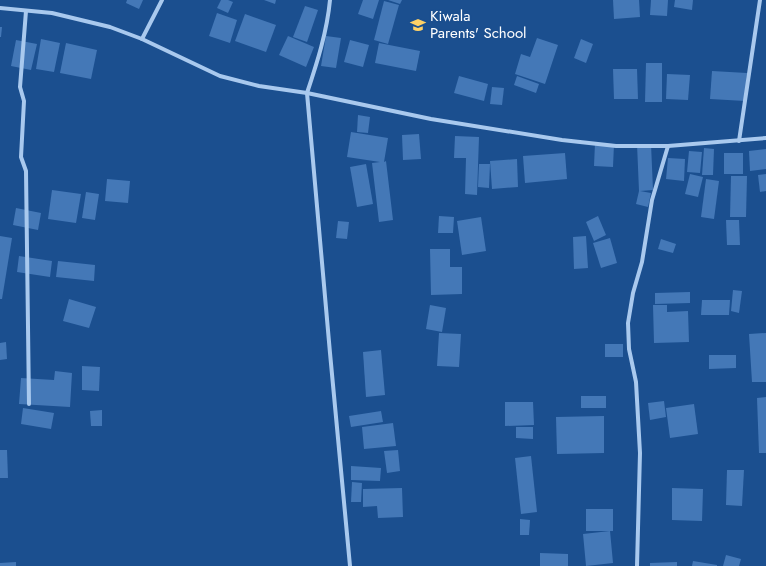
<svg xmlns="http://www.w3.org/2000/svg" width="766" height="566" viewBox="0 0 766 566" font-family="Jost,sans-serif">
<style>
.building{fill:#4478b7}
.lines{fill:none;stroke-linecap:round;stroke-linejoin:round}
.street{stroke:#a9c9ee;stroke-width:4}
.labels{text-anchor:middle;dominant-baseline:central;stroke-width:3;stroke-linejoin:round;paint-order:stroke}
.poi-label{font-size:15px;fill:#fff;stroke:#1b4f8f;text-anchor:start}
</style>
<rect width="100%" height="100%" fill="#1b4f8f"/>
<g class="building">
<polygon points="127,0 143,0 139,9 126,3"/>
<polygon points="221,0 228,0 233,2 228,13 217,8"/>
<polygon points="264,0 276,0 275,4"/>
<polygon points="363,0 379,0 373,19 358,14"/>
<polygon points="388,0 402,0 400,4"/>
<polygon points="613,0 639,0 640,17 614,19"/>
<polygon points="651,0 668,0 667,16 650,15"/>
<polygon points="675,0 693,0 692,10 674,7"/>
<polygon points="384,1 399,5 388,44 374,40"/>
<polygon points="305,6 318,10 307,42 293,37"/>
<polygon points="217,13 237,20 230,43 209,36"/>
<polygon points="245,14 276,25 266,52 235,41"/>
<polygon points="0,27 2,27 1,37 0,37"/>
<polygon points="288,36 314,47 306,67 279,55"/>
<polygon points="326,36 341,38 336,68 321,66"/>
<polygon points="537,38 558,45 545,84 515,74 521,54 530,57"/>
<polygon points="41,39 60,43 54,72 36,69"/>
<polygon points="581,39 593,44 586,63 574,58"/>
<polygon points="16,40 37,44 31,70 11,66"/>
<polygon points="350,40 369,45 363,67 344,62"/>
<polygon points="66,43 97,50 91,79 60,73"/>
<polygon points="379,43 420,51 416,71 375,63"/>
<polygon points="646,63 662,63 662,102 645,102"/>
<polygon points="613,69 637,69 638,99 614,99"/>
<polygon points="712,71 747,73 745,101 710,99"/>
<polygon points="667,74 690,75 688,100 666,99"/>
<polygon points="459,76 488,84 484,101 454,93"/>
<polygon points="517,76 539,84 536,93 514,85"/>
<polygon points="492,87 504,88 502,105 490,104"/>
<polygon points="358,115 370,117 368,133 357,132"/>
<polygon points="351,132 388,138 384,162 386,161 393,220 379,222 372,163 380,162 347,157"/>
<polygon points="419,134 421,159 403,160 402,135"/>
<polygon points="455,136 479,137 477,195 465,194 466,158 454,158"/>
<polygon points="595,143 614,144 613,167 594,166"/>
<polygon points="637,144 651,144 653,190 640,191 651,193 648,207 636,204 639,191"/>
<polygon points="704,148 714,149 713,175 702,175"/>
<polygon points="766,149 766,169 750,171 749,151"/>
<polygon points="689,151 702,152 700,173 687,172"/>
<polygon points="565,153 567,179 525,183 523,156"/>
<rect x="724" y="153" width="19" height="21"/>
<polygon points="668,158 685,159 684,181 666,179"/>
<polygon points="517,159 518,187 492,189 490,161"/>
<polygon points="366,164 373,204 357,207 350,167"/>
<polygon points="479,164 490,164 489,188 478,187"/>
<polygon points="690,174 703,177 698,197 685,194"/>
<polygon points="766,174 766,191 760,192 758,175"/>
<polygon points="731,176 747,176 746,217 730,217"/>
<polygon points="107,179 130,181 128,203 105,201"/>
<polygon points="706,179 719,181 714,219 701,217"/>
<polygon points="52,190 81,194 76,223 48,219"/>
<polygon points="86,192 99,194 95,220 82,218"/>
<polygon points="16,208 41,213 38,230 13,225"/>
<polygon points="439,216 454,217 453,233 438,233"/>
<polygon points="598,216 606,235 594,241 586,222"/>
<polygon points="481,217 486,251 462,255 457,221"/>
<polygon points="726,220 739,220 740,245 727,245"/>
<polygon points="338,221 349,222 347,239 336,238"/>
<polygon points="0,236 12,238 2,299 0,299"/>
<polygon points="586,236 588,268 574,269 573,237"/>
<polygon points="610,238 617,263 601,268 593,243"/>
<polygon points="661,239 676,244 673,253 658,249"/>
<polygon points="430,249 450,249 450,267 462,267 462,294 431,295"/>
<polygon points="19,256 52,261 50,277 17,272"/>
<polygon points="58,261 95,265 94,281 56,277"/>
<polygon points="733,290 742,291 739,313 731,311"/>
<polygon points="690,292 690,303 655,304 655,293"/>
<polygon points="69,299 96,307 89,328 63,321"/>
<polygon points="702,300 730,300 729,315 701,315"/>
<polygon points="430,305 446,308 442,332 426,329"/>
<polygon points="653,305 667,305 667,312 688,311 689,342 654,343"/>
<polygon points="439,333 461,334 459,367 437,366"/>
<polygon points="766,333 766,382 752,382 749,334"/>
<polygon points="6,342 7,359 0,360 0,343"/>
<rect x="605" y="344" width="18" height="13"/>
<polygon points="381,350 385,395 366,397 363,352"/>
<polygon points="709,355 736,355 736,368 709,369"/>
<polygon points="82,366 100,367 99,391 82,390"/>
<polygon points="55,371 72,373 70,407 19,404 21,378 54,380"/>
<rect x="581" y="396" width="25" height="12"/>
<polygon points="766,397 766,453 759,453 757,398"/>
<polygon points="664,401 666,417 650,420 648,403"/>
<polygon points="505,402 533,402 534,425 505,426"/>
<polygon points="694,404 698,434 670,438 666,408"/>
<polygon points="23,408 54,413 51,429 21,424"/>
<polygon points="102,410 102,426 91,426 90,411"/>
<polygon points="381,411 383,422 351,427 349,416"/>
<polygon points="604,416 604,453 557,454 556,417"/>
<polygon points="393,423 396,446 364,449 362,427"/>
<polygon points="516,427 533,427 533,439 516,438"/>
<polygon points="0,450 7,450 8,478 0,478"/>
<polygon points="398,450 400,471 387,473 384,451"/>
<polygon points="531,456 537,512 521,514 515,458"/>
<polygon points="351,466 381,468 380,481 351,480"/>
<polygon points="727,470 744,470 742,506 726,505"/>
<polygon points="352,482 362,483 361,502 351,502"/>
<polygon points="402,488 403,517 378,518 377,506 363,507 363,489"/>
<polygon points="672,488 703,489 702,521 672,520"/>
<rect x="586" y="509" width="27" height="22"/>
<polygon points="520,519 530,520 529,535 520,535"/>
<polygon points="610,531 613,563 586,566 583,534"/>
<polygon points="540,553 568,554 568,566 540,566"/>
<polygon points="726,555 741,559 739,566 723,566"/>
<polygon points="693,561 717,565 717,566 692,566"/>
<polygon points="16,562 16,566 0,566 0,563"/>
<polygon points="677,562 677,566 650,566 650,563"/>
</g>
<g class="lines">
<g class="street">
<path d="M330,0C327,32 317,63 307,93L330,353L350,566"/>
<polyline points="0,8 52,13 110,27 142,39 220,76 259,86 307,93 431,119 562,140 616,146 668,146 766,138"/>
<polyline points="26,11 20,87 24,101 21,157 26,171 29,404"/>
<polyline points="142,39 162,0"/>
<polyline points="739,141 760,0"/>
<polyline points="637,566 640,453 636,382 629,349 628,323 633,293 642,262 652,200 668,146"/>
</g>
</g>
<defs>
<g id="school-bare" transform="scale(1.2)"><path d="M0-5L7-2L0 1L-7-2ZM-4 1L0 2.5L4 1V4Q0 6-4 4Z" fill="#ffd166" stroke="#1b4f8f" stroke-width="2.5" paint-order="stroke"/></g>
</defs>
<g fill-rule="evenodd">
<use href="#school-bare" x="418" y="25"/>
</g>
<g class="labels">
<g class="poi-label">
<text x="430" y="16">Kiwala<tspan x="430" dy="17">Parents' School</tspan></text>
</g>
</g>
</svg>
